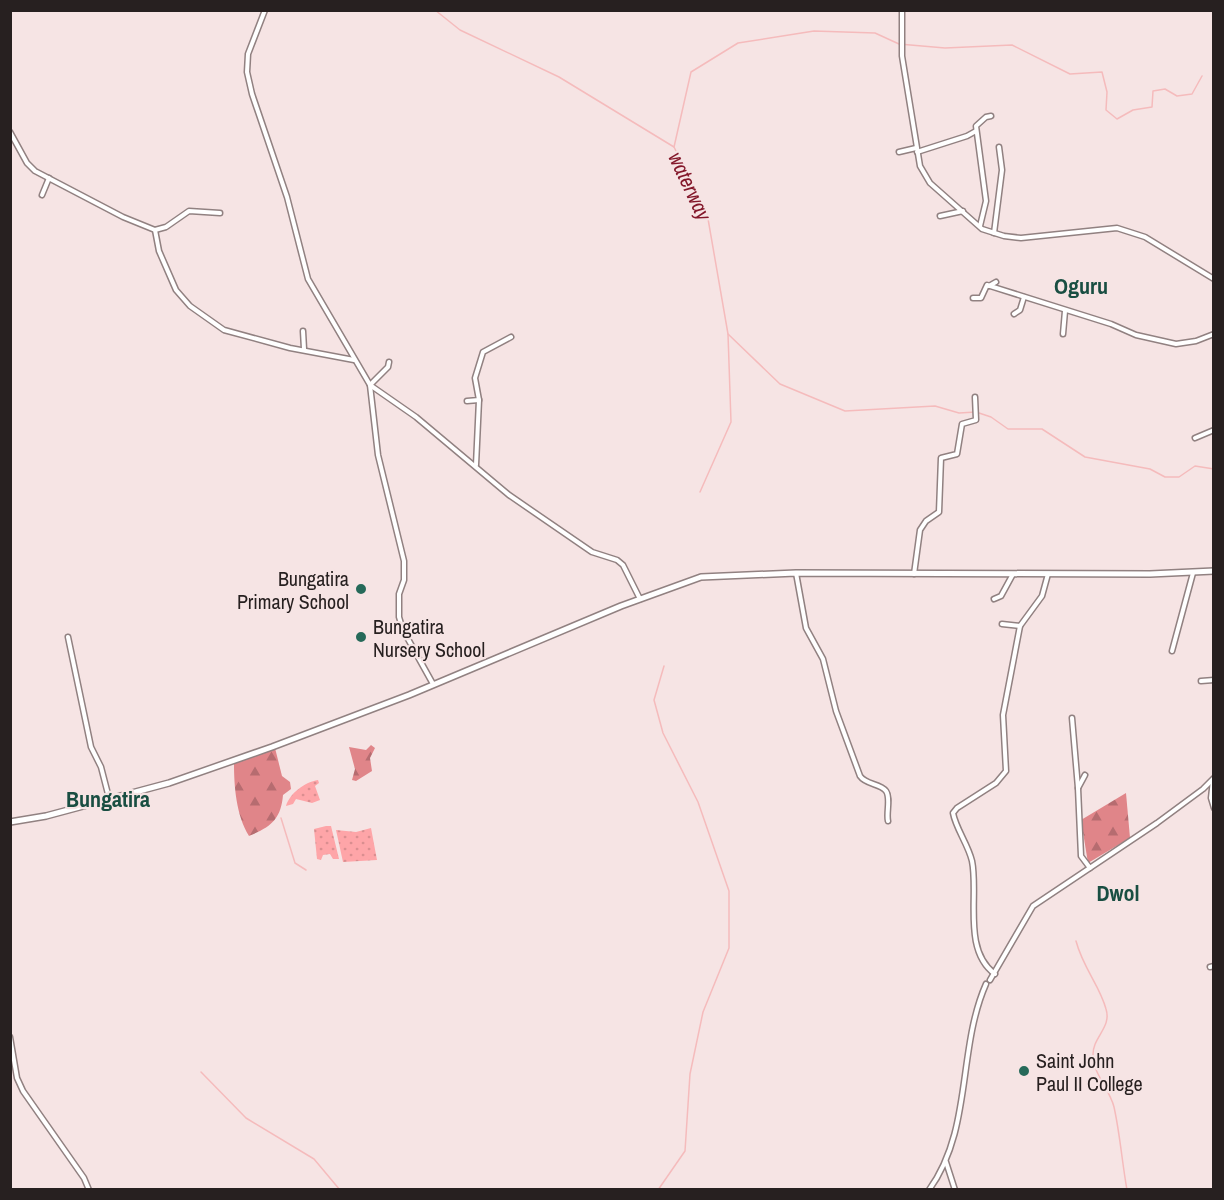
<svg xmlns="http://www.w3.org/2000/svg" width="1224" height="1200" viewBox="0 0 1224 1200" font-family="'Archivo Narrow',sans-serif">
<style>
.green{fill:url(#green-dots)}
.forest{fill:url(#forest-firs)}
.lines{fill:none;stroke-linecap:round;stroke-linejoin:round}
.stream{stroke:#f5bbbc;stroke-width:1.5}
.street-casing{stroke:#918181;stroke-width:7}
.secondary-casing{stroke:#918181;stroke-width:8}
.street{stroke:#fff;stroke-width:4}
.secondary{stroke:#fff;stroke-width:5}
.poi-dot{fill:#266959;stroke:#f6e4e4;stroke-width:2}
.labels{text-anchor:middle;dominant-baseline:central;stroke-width:4.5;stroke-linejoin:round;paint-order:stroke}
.poi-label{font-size:20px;fill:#272020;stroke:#f6e4e4;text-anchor:start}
.water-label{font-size:21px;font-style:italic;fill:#84182b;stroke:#f6e4e4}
.quarter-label{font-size:22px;font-weight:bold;fill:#194e42;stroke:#f6e4e4}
</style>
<defs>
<pattern id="green-dots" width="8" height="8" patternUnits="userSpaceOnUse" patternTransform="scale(1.5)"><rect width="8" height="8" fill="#fea5a8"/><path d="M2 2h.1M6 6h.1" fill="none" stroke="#da8e90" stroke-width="1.8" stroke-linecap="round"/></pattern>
<pattern id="forest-firs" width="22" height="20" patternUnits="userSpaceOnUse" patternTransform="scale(1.5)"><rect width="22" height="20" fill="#e08589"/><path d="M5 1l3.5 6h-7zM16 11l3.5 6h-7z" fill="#b66c70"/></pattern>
</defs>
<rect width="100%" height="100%" fill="#f6e4e4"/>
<g class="green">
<path d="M318,780L319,783L315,786L320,800L312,803L296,799L293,804L286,806C290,793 305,782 318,780Z"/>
<polygon points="326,826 331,826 339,859 333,859 330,854 323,855 321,860 317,859 314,829"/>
<polygon points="371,828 377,860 343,862 336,830 356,832"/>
</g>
<g class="forest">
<polygon points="371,745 375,748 370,758 372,771 356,781 352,780 355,769 349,747 366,750"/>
<path d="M275,748L282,776L290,782L291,789L283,795C281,819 271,827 249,836C236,815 234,786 234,763Z"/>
<polygon points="1126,793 1130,838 1088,863 1081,820"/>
</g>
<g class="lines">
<g class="stream">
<polyline points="435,10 460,30 559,77 674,147 707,213 728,334 731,422 700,492"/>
<polyline points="674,147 691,72 738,43 814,31 875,33 899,44 945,48 1012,45 1070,74 1102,72 1107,92 1106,110 1117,119 1133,110 1152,107 1153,91 1165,89 1177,96 1192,94 1202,76"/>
<polyline points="728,334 780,384 845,411 935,406 959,413 976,412 991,417 1008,429 1042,429 1085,457 1150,469 1165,477 1179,477 1195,466 1214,469"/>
<polyline points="281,818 295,863 306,870"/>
<path d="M1076,941C1083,968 1100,986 1106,1009C1112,1028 1092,1037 1093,1056C1093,1073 1110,1090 1114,1107C1120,1134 1122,1162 1127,1190"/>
<polyline points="201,1072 246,1118 314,1159 340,1190"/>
<polyline points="658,1190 685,1151 690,1074 703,1012 729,948 729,891 698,802 663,733 654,700 664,666"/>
</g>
<g class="street-casing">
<g id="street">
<polyline points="265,10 248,54 247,72 252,94 287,197 308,279 370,385 378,455 404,561 404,580 399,594 399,617 403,630 433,684"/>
<polyline points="902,10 902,56 920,166 930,183 982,229 1004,236 1021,238 1117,228 1145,237 1214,279"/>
<polyline points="10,132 27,163 35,171 123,217 155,230 159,251 176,290 190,306 224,330 290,348 354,360"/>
<polyline points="899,152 916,148"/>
<polyline points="917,152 967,136 976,131"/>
<polyline points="42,195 49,178"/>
<polyline points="940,216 963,211"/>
<polyline points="980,226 986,201 976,126 986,117 991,116"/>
<polyline points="155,230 166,227 189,211 220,213"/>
<polyline points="994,233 1002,170 999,147"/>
<polyline points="989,286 996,282"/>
<polyline points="973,298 981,298 987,285 1111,324 1136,335 1176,344 1196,341 1214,334"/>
<polyline points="1014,314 1020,310 1024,297"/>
<polyline points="303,331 304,349"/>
<polyline points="1063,334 1065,311"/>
<polyline points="389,362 388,367 370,385 416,417 509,495 592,552 617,560 623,565 640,599"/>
<polyline points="467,401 479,400 475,378 483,352 511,337"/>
<polyline points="1195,438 1214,430"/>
<polyline points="476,465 479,400"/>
<path d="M796,573L806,628L823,659L836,711L860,776C866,785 880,783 886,791C891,798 886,813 888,821"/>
<polyline points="914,574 920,530 926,521 939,512 941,458 957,454 962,424 976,420 975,397"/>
<polyline points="994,599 1001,596 1013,574"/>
<polyline points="1002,624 1020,626"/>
<polyline points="68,637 91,747 101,767 109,798"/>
<polyline points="1172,651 1193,573"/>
<polyline points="1201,681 1214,680"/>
<polyline points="1072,718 1078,788"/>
<polyline points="1085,775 1078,788 1081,856 1090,868"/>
<polyline points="1213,780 1211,798 1214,808"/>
<polyline points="1210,967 1214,966"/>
<path d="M995,974C962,950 979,895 972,861C968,844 956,829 953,813L957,808L996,783L1006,771L1003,715L1020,626L1042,596L1048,574"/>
<polyline points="990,980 1033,906 1157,823 1203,789 1214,778"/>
<polyline points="10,1037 17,1078 23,1091 84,1178 89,1190"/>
<polyline points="946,1162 955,1190"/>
<path d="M929,1190C973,1129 957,1050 986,984"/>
</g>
</g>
<g class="secondary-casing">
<polyline id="secondary" points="10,822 46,816 169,783 272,747 409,695 621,606 701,577 796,573 1150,574 1214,571"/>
</g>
<use href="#street" class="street"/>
<use href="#secondary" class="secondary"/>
</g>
<g class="poi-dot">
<circle cx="361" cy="589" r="6"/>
<circle cx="361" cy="637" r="6"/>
<circle cx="1024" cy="1071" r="6"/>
</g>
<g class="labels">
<g class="poi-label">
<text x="349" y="578" text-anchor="end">Bungatira<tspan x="349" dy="23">Primary School</tspan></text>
<text x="373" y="626">Bungatira<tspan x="373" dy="23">Nursery School</tspan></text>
<text x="1036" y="1060">Saint John<tspan x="1036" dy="23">Paul II College</tspan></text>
</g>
<g class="water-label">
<text transform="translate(690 186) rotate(65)">waterway</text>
</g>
<g class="quarter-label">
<text x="1081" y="286">Oguru</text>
<text x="108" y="799">Bungatira</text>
<text x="1118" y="893">Dwol</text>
</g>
</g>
<rect width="1224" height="1200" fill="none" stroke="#272020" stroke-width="24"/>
</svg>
